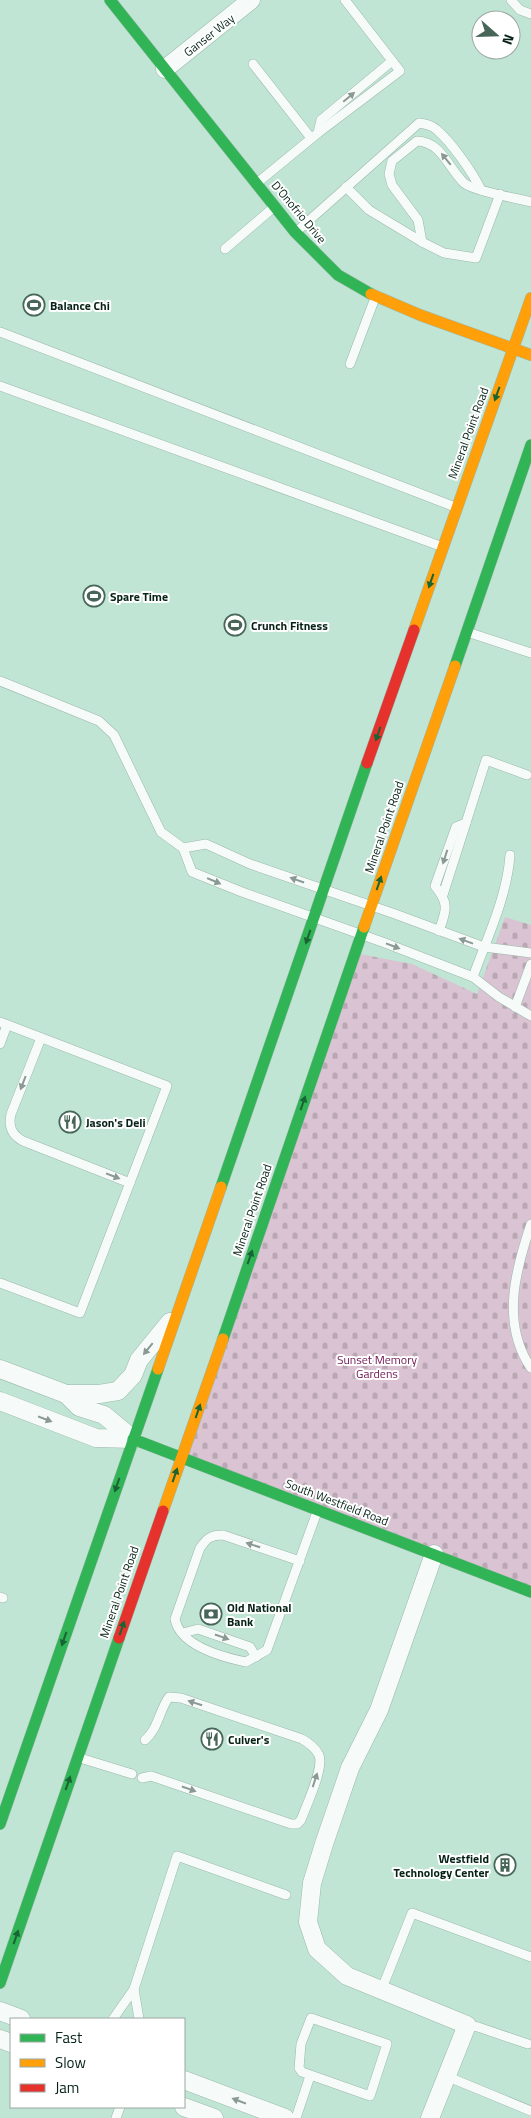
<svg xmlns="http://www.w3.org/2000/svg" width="531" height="2118" viewBox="0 0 531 2118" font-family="'Titillium Web',sans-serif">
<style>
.cemetery{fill:url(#cemetery-stones)}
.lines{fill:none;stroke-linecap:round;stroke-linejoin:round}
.lane-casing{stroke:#9bb8ab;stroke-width:10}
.street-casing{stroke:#9bb8ab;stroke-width:19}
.fast-casing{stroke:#9bb8ab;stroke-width:12}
.slow-casing{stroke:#9bb8ab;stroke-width:12}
.jam-casing{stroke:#9bb8ab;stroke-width:12}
.lane{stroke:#f6fbf9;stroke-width:9}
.street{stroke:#f6fbf9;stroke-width:18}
.fast{stroke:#30b455;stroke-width:11}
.slow{stroke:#ff9f0a;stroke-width:11}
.jam{stroke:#e5322d;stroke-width:11}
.oneway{fill:#8a9993}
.oneway2{fill:#196433}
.labels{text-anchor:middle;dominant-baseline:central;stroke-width:4;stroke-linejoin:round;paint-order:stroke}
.street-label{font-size:12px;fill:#062217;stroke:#fff}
.poi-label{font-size:12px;font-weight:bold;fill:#062217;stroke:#fff;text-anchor:start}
.park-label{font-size:12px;fill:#701653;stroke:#fff}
</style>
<defs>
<pattern id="cemetery-stones" width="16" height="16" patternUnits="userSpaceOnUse" patternTransform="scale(1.25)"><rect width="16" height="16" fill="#dac3d2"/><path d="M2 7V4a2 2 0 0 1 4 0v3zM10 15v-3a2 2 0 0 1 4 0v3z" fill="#baa7b4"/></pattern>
</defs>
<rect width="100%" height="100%" fill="#c0e5d4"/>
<polygon class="cemetery" points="505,917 531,925 531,1592 181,1456 354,953 412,964 477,994"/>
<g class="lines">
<g class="lane-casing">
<g id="lane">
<polyline points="511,0 520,10 531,14"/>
<polyline points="253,64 311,138"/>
<polyline points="318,133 321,120 392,61"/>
<polyline points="257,183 318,133 400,71 345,0"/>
<polyline points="346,187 369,210 422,242 444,253 476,258 500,194"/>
<path d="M296,232L419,123C426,124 432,125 437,130C452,143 473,173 481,190"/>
<path d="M422,242L418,220L392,185L389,174L392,161L417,141C442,142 448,168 464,183C474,191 516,198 531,202"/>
<polyline points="225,249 273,208"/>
<polyline points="0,332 455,507"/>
<polyline points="350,364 375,298"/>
<polyline points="0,386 443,547"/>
<polyline points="467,632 531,653"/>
<polyline points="0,681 99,721 114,735 161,832 183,848 206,844 250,864 395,914 484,947 531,953"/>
<polyline points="183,848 192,872 242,892 385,943 473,977 499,997 531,1016"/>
<polyline points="443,895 486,760 527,775"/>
<path d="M439,931C446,911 450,904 435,886L456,827L466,823"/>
<path d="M473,977C487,938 507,897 510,855"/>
<polyline points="515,1007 531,964"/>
<polyline points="0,1022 167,1086 80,1313 0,1283"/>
<path d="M41,1038L11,1114C8,1127 12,1135 23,1141L130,1183"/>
<polyline points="0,1044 7,1025"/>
<path d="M531,1224C515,1271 501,1324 531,1368"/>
<path d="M300,1561L223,1535C211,1535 207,1538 200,1548L175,1619C180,1646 222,1657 246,1662L267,1650L317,1512"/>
<polyline points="0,1597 3,1598"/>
<polyline points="183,1633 198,1629 250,1647 256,1657"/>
<polyline points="80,1758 132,1774"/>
<path d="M142,1778L151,1776L291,1824H297L301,1820C306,1806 324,1769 319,1755C315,1747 309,1743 302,1739L181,1698L169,1697C159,1711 158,1729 145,1740"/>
<polyline points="134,1989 177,1856 286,1895"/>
<polyline points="381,1991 412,1913 531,1957"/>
<polygon points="311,2018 387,2044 370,2096 302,2072 299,2068 301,2044"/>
<polyline points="113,2019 134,1989 139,2019"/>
<polyline points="467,2025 478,2027 528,2044"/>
<polyline points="446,2076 531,2111"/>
<polyline points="116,2118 120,2107"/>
<polyline points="296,2118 310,2076"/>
</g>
</g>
<g class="street-casing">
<g id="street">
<polyline points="165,69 251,0"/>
<polyline points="0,1369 66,1394 79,1407 104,1415 133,1439"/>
<polyline points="66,1394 99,1394 118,1391 133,1375 139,1360 170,1322"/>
<polyline points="0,1401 96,1438 133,1439"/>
<polyline points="0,2011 21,2019"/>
<polyline points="0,2039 11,2043"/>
<polyline points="184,2080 285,2118"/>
<polyline points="184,2107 214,2118"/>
<polyline points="430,2118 467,2025 347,1976 317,1949 308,1922 312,1883 324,1844 350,1768 379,1710 434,1554"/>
</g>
</g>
<g class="fast-casing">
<g id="fast">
<polyline points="110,0 295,232 338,275 371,294"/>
<polyline points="455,666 531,445"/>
<polyline points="221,1187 367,763"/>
<polyline points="223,1339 364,927"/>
<polyline points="133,1439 531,1592"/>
<polyline points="0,1824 158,1369"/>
<polyline points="0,1983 119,1638"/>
</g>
</g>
<g class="slow-casing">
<g id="slow">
<polyline points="371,294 420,315 531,355"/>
<polyline points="414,630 531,298"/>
<polyline points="364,927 455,666"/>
<polyline points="158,1369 221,1187"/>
<polyline points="163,1511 223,1339"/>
</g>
</g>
<g class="jam-casing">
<g id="jam">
<polyline points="367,763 414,630"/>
<polyline points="119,1638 163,1511"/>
</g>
</g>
<use href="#lane" class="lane"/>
<use href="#street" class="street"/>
<use href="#fast" class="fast"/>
<use href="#slow" class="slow"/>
<use href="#jam" class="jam"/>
</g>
<defs><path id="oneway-solid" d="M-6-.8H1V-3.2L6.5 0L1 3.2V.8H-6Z" transform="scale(1.25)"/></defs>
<g class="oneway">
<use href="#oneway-solid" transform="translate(349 97) rotate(-40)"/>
<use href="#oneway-solid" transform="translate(446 159) rotate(-129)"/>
<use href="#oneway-solid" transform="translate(445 857) rotate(108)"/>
<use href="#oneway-solid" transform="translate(297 880) rotate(-161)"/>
<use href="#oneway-solid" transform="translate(214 881) rotate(23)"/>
<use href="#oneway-solid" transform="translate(466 941) rotate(-160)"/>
<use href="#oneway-solid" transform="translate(393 946) rotate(21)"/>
<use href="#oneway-solid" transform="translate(23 1083) rotate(111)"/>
<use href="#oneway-solid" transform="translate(113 1176) rotate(21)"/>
<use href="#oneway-solid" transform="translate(148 1349) rotate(129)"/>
<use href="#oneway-solid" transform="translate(45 1419) rotate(21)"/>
<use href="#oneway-solid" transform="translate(253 1545) rotate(-162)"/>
<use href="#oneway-solid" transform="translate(222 1637) rotate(19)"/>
<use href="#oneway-solid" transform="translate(195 1703) rotate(-162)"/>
<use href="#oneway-solid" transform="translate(315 1780) rotate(-72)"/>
<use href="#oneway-solid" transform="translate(189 1789) rotate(19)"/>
<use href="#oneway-solid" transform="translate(239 2101) rotate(-159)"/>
</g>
<g class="oneway2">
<use href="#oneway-solid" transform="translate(497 394) rotate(110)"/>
<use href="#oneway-solid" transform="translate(431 581) rotate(109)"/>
<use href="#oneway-solid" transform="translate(378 734) rotate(109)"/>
<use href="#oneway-solid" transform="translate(379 883) rotate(-71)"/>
<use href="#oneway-solid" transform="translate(308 937) rotate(109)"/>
<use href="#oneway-solid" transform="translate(303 1103) rotate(-71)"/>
<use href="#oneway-solid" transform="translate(250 1257) rotate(-71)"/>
<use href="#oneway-solid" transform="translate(198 1411) rotate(-71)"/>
<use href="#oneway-solid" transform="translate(175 1475) rotate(-71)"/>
<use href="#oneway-solid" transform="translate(117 1485) rotate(109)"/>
<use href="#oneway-solid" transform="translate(122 1628) rotate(-71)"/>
<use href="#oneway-solid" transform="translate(64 1639) rotate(109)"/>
<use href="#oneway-solid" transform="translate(68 1783) rotate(-71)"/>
<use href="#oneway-solid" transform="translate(16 1937) rotate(-71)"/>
</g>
<defs>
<g id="stadium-ring" transform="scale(1.125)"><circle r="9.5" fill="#fff" stroke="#476659" stroke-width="1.5"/><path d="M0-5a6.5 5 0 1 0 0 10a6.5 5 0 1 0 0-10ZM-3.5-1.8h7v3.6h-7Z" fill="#476659"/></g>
<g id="restaurant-ring" transform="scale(1.125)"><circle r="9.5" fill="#fff" stroke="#476659" stroke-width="1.5"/><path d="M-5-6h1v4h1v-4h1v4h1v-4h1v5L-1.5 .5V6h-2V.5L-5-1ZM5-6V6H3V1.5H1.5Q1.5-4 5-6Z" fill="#476659"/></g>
<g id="bank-ring" transform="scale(1.125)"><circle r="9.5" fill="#fff" stroke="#476659" stroke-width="1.5"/><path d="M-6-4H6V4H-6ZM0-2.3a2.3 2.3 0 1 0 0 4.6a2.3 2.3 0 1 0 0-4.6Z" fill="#476659"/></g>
<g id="building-ring" transform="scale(1.125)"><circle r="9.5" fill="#fff" stroke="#476659" stroke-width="1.5"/><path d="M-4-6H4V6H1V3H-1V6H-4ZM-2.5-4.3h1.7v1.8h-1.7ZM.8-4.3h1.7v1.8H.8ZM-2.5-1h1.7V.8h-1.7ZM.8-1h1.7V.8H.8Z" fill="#476659"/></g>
</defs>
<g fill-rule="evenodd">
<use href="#stadium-ring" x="34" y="305"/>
<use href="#stadium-ring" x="94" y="596"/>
<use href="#stadium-ring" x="235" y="625"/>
<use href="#restaurant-ring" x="70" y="1122"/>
<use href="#bank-ring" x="211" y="1614"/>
<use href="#restaurant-ring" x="212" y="1739"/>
<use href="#building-ring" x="505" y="1865"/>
</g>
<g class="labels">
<g class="street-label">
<text transform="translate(209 35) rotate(-38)">Ganser Way</text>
<text transform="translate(299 212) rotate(50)">D'Onofrio Drive</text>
<text transform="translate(468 433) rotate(-70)">Mineral Point Road</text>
<text transform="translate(384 827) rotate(-71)">Mineral Point Road</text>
<text transform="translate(252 1210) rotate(-71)">Mineral Point Road</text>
<text transform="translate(337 1502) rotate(21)">South Westfield Road</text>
<text transform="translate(119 1592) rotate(-71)">Mineral Point Road</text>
</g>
<g class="poi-label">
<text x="50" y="305">Balance Chi</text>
<text x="110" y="596">Spare Time</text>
<text x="251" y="625">Crunch Fitness</text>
<text x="86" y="1122">Jason's Deli</text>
<text x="227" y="1607">Old National<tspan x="227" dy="14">Bank</tspan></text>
<text x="228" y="1739">Culver's</text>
<text x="489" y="1858" text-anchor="end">Westfield<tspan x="489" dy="14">Technology Center</tspan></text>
</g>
<g class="park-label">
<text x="377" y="1359">Sunset Memory<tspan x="377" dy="14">Gardens</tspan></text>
</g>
</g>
<rect x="10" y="2018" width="175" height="90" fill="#ffffff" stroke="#9ba7a2"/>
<rect x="20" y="2034" width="25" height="8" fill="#30b455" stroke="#9ba7a2"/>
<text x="55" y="2043" font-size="15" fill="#062217">Fast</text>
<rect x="20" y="2059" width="25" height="8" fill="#ff9f0a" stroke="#9ba7a2"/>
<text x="55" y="2068" font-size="15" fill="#062217">Slow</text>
<rect x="20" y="2084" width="25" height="8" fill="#e5322d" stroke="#9ba7a2"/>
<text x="55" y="2093" font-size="15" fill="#062217">Jam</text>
<g transform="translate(496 35) rotate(110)"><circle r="24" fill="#ffffff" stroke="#9ba7a2"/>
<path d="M0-4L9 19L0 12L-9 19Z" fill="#476659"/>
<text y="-8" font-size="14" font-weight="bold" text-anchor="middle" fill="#062217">N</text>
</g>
</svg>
